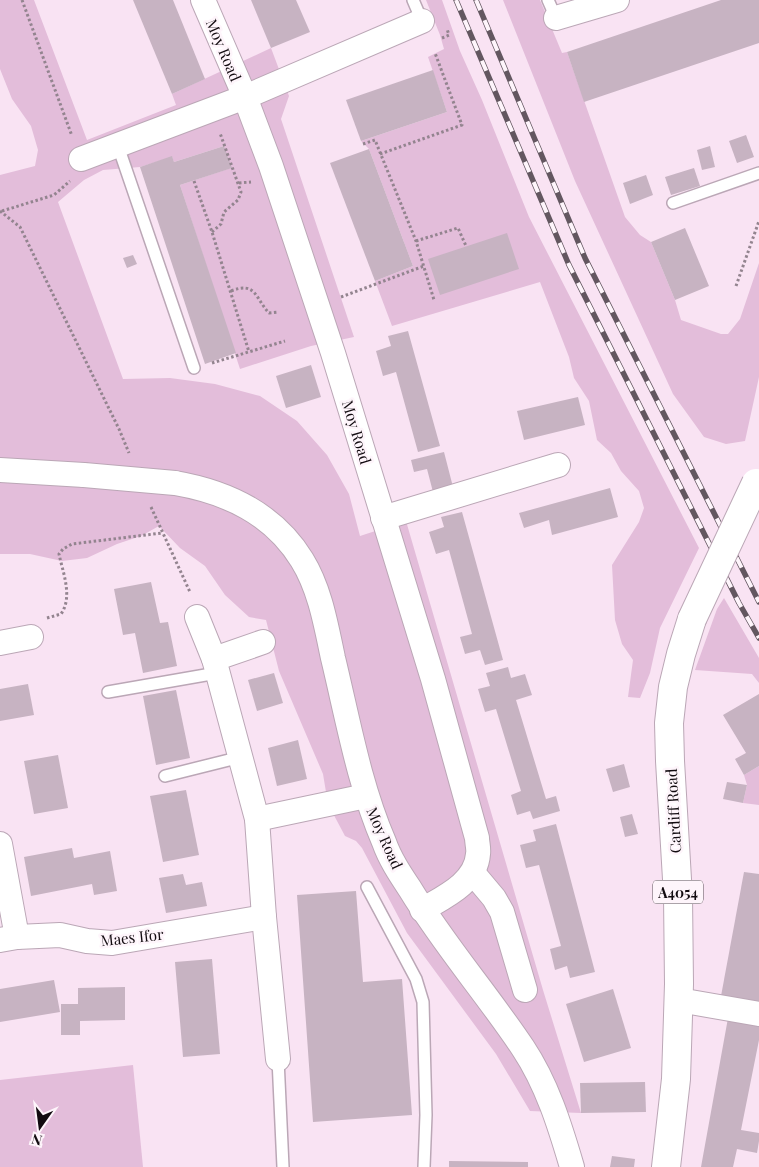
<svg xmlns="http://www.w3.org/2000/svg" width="759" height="1167" viewBox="0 0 759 1167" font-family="'Playfair Display',serif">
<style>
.green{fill:#e3bdda}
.building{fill:#c7b3c2}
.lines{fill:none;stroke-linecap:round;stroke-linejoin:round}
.service-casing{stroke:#bba7b6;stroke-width:14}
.minor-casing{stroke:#bba7b6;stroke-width:26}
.primary-casing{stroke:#bba7b6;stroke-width:30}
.path{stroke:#93848f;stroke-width:3;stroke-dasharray:2.5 2.5;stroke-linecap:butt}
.service{stroke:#fff;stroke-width:11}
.minor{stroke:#fff;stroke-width:24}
.primary{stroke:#fff;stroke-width:28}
.rail-casing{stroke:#635760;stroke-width:5.5}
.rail{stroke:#fef5fb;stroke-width:4;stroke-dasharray:11;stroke-linecap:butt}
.minor-bridge-casing{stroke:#bba7b6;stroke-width:26;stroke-linecap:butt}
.primary-bridge-casing{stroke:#bba7b6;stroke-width:30;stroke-linecap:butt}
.minor-bridge{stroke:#fff;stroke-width:24}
.primary-bridge{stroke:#fff;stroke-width:28}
.labels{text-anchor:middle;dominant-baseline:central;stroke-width:5;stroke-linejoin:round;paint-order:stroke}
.shield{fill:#fef5fb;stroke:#595156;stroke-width:1}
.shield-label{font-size:14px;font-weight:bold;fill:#120b10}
.street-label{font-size:15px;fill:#120b10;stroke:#fef5fb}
</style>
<rect width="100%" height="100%" fill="#f9e3f3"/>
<g class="green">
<polygon points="0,0 34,0 87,140 176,105 172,94 271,48 289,96 281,119 354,337 311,346 240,369 180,185 231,168 224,146 174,162 172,157 140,167 103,170 84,180 58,202 123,379 170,378 215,384 260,396 297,421 327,455 349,494 360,536 406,521 543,990 581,1113 530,1111 496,1054 407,933 362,848 356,841 345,836 328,804 323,774 279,671 266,620 249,617 225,595 205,566 180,548 159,526 141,536 117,544 87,558 62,561 30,554 0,554 0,175 35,166 38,150 31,126 12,99 0,69"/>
<polygon points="426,0 442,0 460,51 482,100 529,217 699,548 660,628 650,673 640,698 628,697 633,660 622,644 615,620 612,565 639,522 644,508 639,491 621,471 611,453 597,440 589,401 574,378 569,357 540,282 392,326 375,281 413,266 369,149 361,141 447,112 428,57 444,49 440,35"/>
<polygon points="503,0 540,0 562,53 567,52 625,217 640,235 651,242 675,300 681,320 721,334 728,334 740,319 759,263 759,377 745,441 726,444 704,437 673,394 575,181"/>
<polygon points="724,598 759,658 759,683 752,674 695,670 717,609"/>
<polygon points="759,766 759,805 743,803 747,785 744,775"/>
<polygon points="133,1065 143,1167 0,1167 0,1080"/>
</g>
<g class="building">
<polygon points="133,0 173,0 205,79 172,94"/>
<polygon points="251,0 296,0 310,32 271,48"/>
<polygon points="721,0 759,0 759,43 584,102 567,52"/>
<polygon points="433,70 447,112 361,141 346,100"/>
<polygon points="746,135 754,157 737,163 729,141"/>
<polygon points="224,146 232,168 180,185 236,353 205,364 140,167 172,156 174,162"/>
<polygon points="710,146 715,167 702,170 697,150"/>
<polygon points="369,149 413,266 375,281 330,163"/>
<polygon points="694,168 700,186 671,195 665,177"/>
<polygon points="646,175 653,195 630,204 623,183"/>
<polygon points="685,228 709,286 675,300 651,242"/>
<polygon points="507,233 519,269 440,295 428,259"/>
<polygon points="133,255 137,264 127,268 123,258"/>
<polygon points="408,331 440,446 418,452 396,372 383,376 376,351 391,346 388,336"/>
<polygon points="311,365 321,397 286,408 276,376"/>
<polygon points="578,397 585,425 524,440 517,411"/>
<polygon points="444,452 453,487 433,492 427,469 414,472 411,460"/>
<polygon points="610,488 618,517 552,535 549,520 524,528 519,513"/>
<polygon points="462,512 503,660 485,665 480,650 465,654 460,637 472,634 449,550 436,554 429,532 444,527 441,517"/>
<polygon points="151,582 160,623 168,622 177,666 143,673 135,633 123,635 114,589"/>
<polygon points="508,667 511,678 525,674 532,695 516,700 546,799 556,796 560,811 533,819 530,811 517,815 511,795 521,791 496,709 485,712 478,689 490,686 486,673"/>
<polygon points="274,673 283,703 257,711 248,680"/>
<polygon points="28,684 34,715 0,721 0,689"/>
<polygon points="176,690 190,758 156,765 143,696"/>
<polygon points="759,694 759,766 744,775 735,759 746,753 723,715"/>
<polygon points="298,740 307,779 277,786 268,748"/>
<polygon points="58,755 68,808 34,814 24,761"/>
<polygon points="624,764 630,787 613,792 606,769"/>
<polygon points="727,782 747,785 743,803 723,799"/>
<polygon points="186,790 199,855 163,862 150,796"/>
<polygon points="632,814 638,834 625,837 620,817"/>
<polygon points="556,824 595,972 570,978 567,966 555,970 550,949 561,946 539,865 526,868 520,845 536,841 533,830"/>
<polygon points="72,848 74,858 110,851 117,891 94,895 92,884 31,896 24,857"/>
<polygon points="744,872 759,874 759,1003 721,996"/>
<polygon points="183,874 186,885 202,882 207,906 166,913 159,878"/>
<polygon points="356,891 363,982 402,979 412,1115 313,1122 297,895"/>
<polygon points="212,959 220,1054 183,1057 175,962"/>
<polygon points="54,980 60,1012 0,1022 0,989"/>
<polygon points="125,987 125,1020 80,1021 80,1035 61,1035 61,1004 78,1004 78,988"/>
<polygon points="613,989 631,1048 584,1062 566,1004"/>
<polygon points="728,1018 759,1024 759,1040 741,1130 759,1133 759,1141 757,1153 737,1149 733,1167 701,1167"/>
<polygon points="645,1082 646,1112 581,1113 580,1083"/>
<polygon points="612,1156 635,1159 634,1167 610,1167"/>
<polygon points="449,1161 528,1162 528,1167 449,1167"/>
</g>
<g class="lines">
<g class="service-casing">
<g id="service">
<polyline points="413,0 422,21"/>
<polyline points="548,0 556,18"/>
<polyline points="118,146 194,368"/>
<polyline points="673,203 759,173"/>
<polyline points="108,692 217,673"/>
<polyline points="165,776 241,757"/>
<polyline points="367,887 416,979 423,1002 426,1115 424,1167"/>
<polyline points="278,1059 283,1167"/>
</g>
</g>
<g class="minor-casing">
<g id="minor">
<path d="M203,0L245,97L271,166L333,353L433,679L477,838C477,843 479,849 478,854C476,883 444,897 422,910"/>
<polyline points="556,18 617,0"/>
<polyline points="81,159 245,97 422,21"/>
<polyline points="0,470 84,475"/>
<path d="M175,483C227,492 273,513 302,560C320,589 326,625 333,658C348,720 359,784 384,842C390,859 400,874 410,889C444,945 487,994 523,1048C547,1084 560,1126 572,1167"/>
<polyline points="383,518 558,465"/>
<polyline points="197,617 214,659 257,819 264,917 278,1059"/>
<polyline points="0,643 31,637"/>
<polyline points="214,659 263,642"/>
<polyline points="257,819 366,796"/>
<polyline points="0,844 17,937"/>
<polyline points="473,873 494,898 502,912 525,990"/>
<polyline points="0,940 17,937 60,935 87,941 112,943 264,917"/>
<polyline points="679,1000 759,1014"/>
</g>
</g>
<g class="primary-casing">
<polyline id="primary" points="666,1167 676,1079 679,984 678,896 670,761 669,723 673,687 681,654 692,619"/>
</g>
<g class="path">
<polyline points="22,0 72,136"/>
<polyline points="442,38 449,35 447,29"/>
<polyline points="363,144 375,140 416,241 434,300"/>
<polyline points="380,154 462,125 435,53"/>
<polyline points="194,181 212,232 249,352"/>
<polyline points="239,183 251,182"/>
<polyline points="0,211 20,227 119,429 129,453"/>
<polyline points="2,211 54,195 70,181"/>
<polyline points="212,232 221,224 224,212 238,200 241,192 220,133"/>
<polyline points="416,241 458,228 466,246"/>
<polyline points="736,286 759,221"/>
<path d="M231,291C256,281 255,298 269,313L278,312"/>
<polyline points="341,297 424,266"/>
<polyline points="212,363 285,341"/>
<polyline points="151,507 190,592"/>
<path d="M47,618L61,614C73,597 63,573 59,554L63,549L72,544L162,533"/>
</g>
<use href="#service" class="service"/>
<use href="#minor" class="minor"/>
<use href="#primary" class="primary"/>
<g class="rail-casing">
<g id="rail">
<polyline points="456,0 569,265 739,603 759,638"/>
<polyline points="476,0 585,258 759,602"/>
</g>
</g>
<use href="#rail" class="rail"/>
<g class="minor-bridge-casing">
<polyline id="minor-bridge" points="84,475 175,483"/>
</g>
<g class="primary-bridge-casing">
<polyline id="primary-bridge" points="692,619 756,483"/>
</g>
<use href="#minor-bridge" class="minor-bridge"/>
<use href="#primary-bridge" class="primary-bridge"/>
</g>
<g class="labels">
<rect class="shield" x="653" y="880.5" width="50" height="23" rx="4"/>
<g class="shield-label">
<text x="678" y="892">A4054</text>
</g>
<g class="street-label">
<text transform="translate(224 50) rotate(67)">Moy Road</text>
<text transform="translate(357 432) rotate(73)">Moy Road</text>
<text transform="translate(673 811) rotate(-93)">Cardiff Road</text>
<text transform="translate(385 838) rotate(66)">Moy Road</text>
<text transform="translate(132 937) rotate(-6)">Maes Ifor</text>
</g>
</g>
<g transform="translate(40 1127) rotate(194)" stroke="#fef5fb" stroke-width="4" paint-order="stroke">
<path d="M0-4L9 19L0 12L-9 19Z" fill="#120b10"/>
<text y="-8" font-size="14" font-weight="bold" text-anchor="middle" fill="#120b10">N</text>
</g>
</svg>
